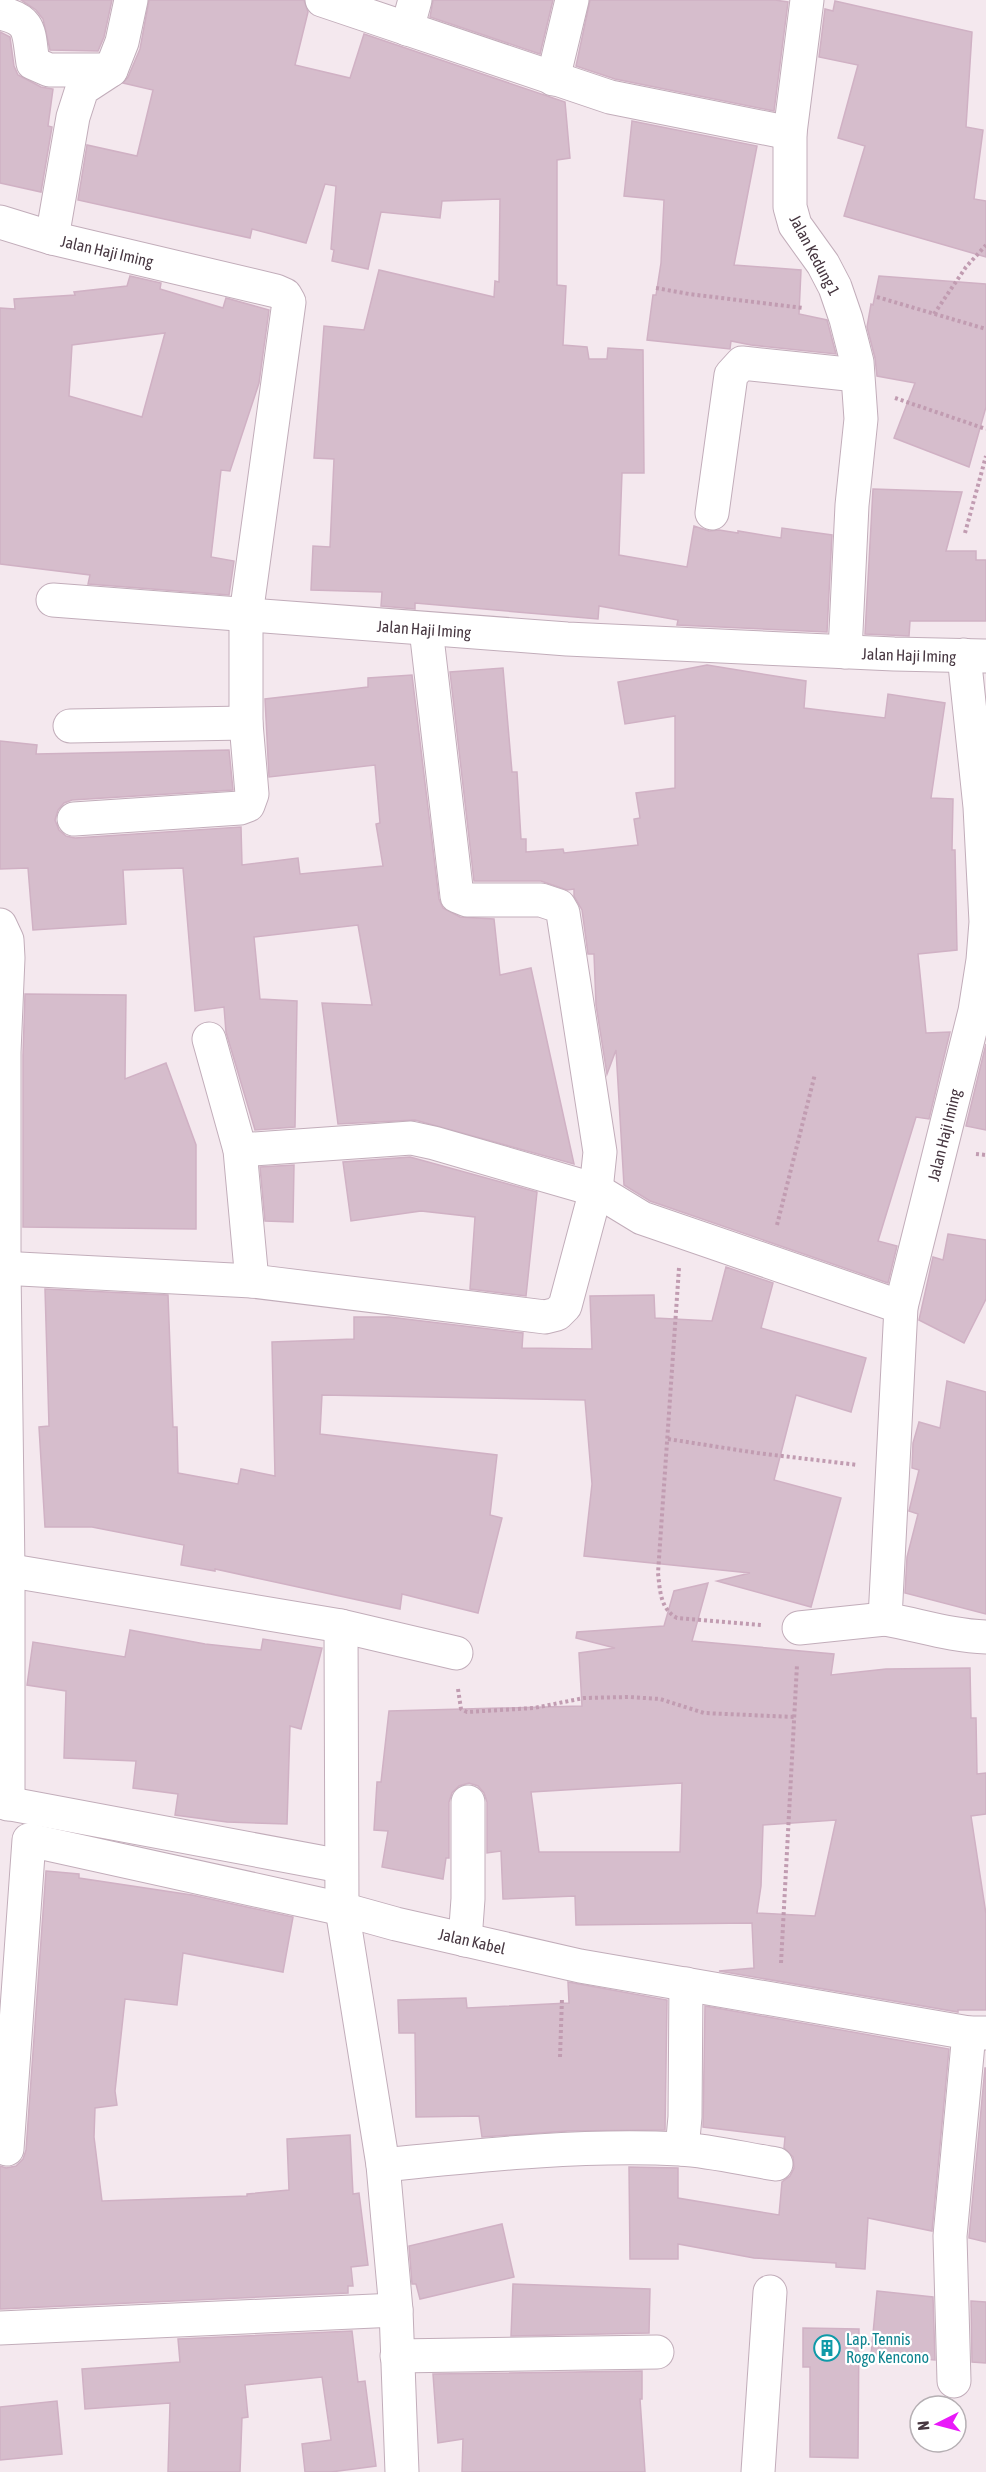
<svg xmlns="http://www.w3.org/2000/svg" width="986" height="2472" viewBox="0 0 986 2472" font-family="'Asap Condensed',sans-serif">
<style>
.building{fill:#d6bdcc;stroke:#d0b1c4;stroke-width:1.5;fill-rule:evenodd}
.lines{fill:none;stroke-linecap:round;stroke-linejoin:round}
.street-casing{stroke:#c2adba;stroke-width:35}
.path{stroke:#c19cb1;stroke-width:4;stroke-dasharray:3 3;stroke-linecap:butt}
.street{stroke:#fff;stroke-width:33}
.labels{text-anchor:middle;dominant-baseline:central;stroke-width:4.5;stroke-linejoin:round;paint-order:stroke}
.street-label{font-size:16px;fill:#473741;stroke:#fff}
.culture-label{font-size:16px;fill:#0d838f;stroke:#fff;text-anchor:start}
</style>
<rect width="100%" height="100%" fill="#f4e8ee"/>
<g class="building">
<polygon points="21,0 112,0 104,37 98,51 50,50 43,19 36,10"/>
<polygon points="149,0 304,0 308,12 295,65 350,78 364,34 565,102 570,158 557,160 557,285 566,286 563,345 587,347 589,359 607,359 608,348 643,350 644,473 622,473 619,555 687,567 694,526 709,531 719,530 738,533 738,531 781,538 782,528 832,535 827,632 677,625 678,620 599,606 598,619 415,603 415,609 381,606 382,592 311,590 313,546 330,547 334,459 314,458 324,326 364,330 379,270 494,297 495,281 499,282 500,199 442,201 440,218 381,212 368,269 332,261 334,250 331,249 336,186 325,184 306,243 252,229 250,238 78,200 87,145 137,156 153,90 123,83 128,77 140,49"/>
<polygon points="433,0 553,0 540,54 430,17"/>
<polygon points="590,0 775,0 788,2 774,111 615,79 576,66"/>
<polygon points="835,1 972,32 966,127 983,130 974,199 986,201 986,257 844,216 865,146 838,138 858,65 819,57 825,9 833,11"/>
<polygon points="0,32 10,37 14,66 18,75 41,87 53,89 48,126 52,127 41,192 0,183"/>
<polygon points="632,121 757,146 734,265 801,270 799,314 827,320 836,354 751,345 731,341 730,349 647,340 653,295 656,295 661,263 664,200 624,196"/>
<path d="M130,276L161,283L160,289L223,308L226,298L269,310L259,383L230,471L221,470L211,557L234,561L229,595L88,584L90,575L0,564V308L15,309L14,299L75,295L74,292L127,286ZM165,333L142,417L69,396L72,345Z"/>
<polygon points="879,276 986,284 986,407 969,467 894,438 915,383 877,376 875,358 867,327 871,304 873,305"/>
<polygon points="873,489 962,492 946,551 976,551 976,560 986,560 986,621 910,621 909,636 865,634"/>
<polygon points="707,665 806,681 804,708 885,718 888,694 945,703 931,798 953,799 952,850 955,850 957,950 918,954 926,1033 950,1032 929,1119 916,1117 878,1241 897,1246 888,1283 650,1201 624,1185 616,1050 607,1074 596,1005 594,954 588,954 582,910 574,896 574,889 567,890 541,881 474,881 450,672 503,668 512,772 517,772 521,839 526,839 526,852 563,849 564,853 638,845 634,819 640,818 636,793 675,788 675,716 625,724 618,682"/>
<polygon points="412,675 439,899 443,908 460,917 494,919 500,975 531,968 574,1164 415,1120 338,1124 322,1003 372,1005 358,925 254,937 260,999 297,1001 295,1127 255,1130 226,1032 224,1007 195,1011 183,868 123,870 126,924 33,930 28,868 0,869 0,741 37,745 36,754 229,750 233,790 72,800 64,803 58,810 55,820 59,830 66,836 75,838 241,827 242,865 298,858 300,874 383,866 376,824 380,823 375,765 269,777 265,699 368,687 368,678"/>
<polygon points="25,994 126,995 125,1079 166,1063 196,1145 196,1229 23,1227 23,1056"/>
<polygon points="986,1044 986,1130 966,1126"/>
<polygon points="410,1157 537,1192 526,1296 470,1289 475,1217 421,1211 351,1221 343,1162"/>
<polygon points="294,1165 293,1222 265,1221 260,1167"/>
<polygon points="948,1234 986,1240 986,1299 964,1343 919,1320 933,1257 943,1260"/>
<polygon points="726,1267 773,1283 761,1328 866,1358 851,1412 796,1395 774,1480 841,1498 811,1607 717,1581 750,1573 584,1556 592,1484 585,1400 322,1395 320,1434 497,1455 490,1515 502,1518 478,1613 402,1594 400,1609 215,1569 215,1571 181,1565 184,1545 92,1527 45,1527 39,1427 49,1426 45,1289 168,1295 173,1427 177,1427 178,1473 238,1484 241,1469 275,1476 272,1342 354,1339 354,1317 389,1317 523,1333 522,1348 592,1349 590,1296 654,1295 655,1318 712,1321"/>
<polygon points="947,1381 986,1392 986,1614 905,1593 907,1557 918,1514 909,1511 919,1470 912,1468 913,1443 919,1422 940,1428"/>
<path d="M708,1583L692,1641L834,1654L831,1675L886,1669L970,1668L971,1718H976L977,1774L986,1773V1814L971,1816L986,1914V2010H958V2012L719,1971L754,1968L752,1923L576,1925L575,1896L503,1899L501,1851L487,1853V1802L484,1793L478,1786L469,1783L459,1786L452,1793L449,1802V1858H446L443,1879L382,1867L388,1831L374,1830L377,1782H381L389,1711L582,1706L579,1653L615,1648L576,1638L577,1632L664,1626L674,1591ZM682,1783L680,1852H539L531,1792ZM836,1820L815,1916L757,1913L761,1886L763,1825Z"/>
<polygon points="130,1630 205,1644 261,1650 263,1639 322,1648 301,1729 290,1726 287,1824 227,1822 175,1815 178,1794 133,1788 136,1761 64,1758 66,1691 27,1685 33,1642 125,1657"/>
<polygon points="46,1871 79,1874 79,1878 192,1895 293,1917 283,1972 183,1953 177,2005 125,1999 115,2091 117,2105 95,2108 94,2137 102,2201 247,2196 247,2194 289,2190 287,2139 350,2135 353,2194 359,2193 368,2265 351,2267 353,2286 348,2286 348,2293 0,2309 0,2166 6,2168 16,2166 23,2159 26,2150"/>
<polygon points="568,1982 667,2000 665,2130 568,2131 482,2137 479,2116 416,2117 415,2033 399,2033 398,2000 466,1998 467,2008 569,2003"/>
<polygon points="705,2006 949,2049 932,2231 868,2218 865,2269 836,2267 836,2263 754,2258 678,2244 678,2259 630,2259 629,2167 678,2168 678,2198 779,2215 782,2182 790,2176 794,2168 793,2157 784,2148 785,2137 703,2127"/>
<polygon points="985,2068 986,2068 986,2242 969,2238 969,2237"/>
<polygon points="502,2224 514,2277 420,2299 416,2284 412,2284 409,2246"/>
<polygon points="513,2284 650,2289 649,2333 511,2336"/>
<polygon points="877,2291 933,2297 935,2360 871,2355"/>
<polygon points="971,2301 986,2302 986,2363 972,2362"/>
<polygon points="803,2328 859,2329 858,2458 810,2457 810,2367 803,2367"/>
<polygon points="352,2331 358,2382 365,2381 376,2466 331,2472 305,2472 302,2444 331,2440 322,2377 245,2385 248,2417 242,2418 240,2472 168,2472 170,2403 85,2409 82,2369 180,2362 178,2339"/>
<polygon points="642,2371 642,2399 640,2399 645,2472 462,2472 463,2439 438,2443 433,2374"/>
<polygon points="57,2401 62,2454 0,2460 0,2407"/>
</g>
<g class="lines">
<g class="street-casing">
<g id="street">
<polyline points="322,0 610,97 790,133"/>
<polyline points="807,0 790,133 790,207 795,225 823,264 835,287 846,319 857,362 861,419 852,505 845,652"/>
<path d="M0,13C33,20 28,33 33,63L49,70H111"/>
<polyline points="407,29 415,0"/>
<polyline points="553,79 572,0"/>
<polyline points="0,222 52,238 276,291 285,295 289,302 246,615 246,723 252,794 248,805 240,808 74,819"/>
<polyline points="52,238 73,117 82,89 111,70 122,42 131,0"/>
<polyline points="712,513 731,375 742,363 857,375"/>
<polyline points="53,600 567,639 894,654 984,656"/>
<path d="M964,655L980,807L986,922L983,960L975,1011L901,1307L885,1619C919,1625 952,1636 986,1637"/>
<polyline points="70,726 246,723"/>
<polyline points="0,925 7,940 8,958 4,1052 4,1268 8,1571 8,1804"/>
<polyline points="209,1039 240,1150 252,1281"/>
<polyline points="240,1150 411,1138 434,1143 596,1190 642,1218 901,1307"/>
<polyline points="0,1268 252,1281 545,1317 557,1314 565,1306 596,1190 600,1152 563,913 559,906 541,900 467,900 457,896 426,629"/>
<polyline points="0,1569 341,1626 342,1909 383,2165 396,2310 402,2472"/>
<polyline points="341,1626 456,1653"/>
<polyline points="799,1628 885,1619"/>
<polyline points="0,1802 341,1866"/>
<polyline points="465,1940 468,1899 468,1802"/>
<polyline points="7,2149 29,1840 342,1909 396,1924 580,1966 969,2033 986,2033"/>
<polyline points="682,2149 685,2117 686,1984"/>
<path d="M383,2165C481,2155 582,2144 680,2149C712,2151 744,2159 776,2164"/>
<polyline points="0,2328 396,2310"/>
<polyline points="397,2356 657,2352"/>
<polyline points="954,2381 950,2236 969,2033"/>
<polyline points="758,2472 770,2292"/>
</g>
</g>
<g class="path">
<polyline points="656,288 689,294 803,308"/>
<polyline points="877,297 986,329"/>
<polyline points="934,314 966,267 986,245"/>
<polyline points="895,398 986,429"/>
<polyline points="965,533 986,456"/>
<polyline points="976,1154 986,1155"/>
<polyline points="777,1225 815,1074"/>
<path d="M679,1268L658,1573C660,1590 660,1609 677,1618L762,1625"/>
<polyline points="668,1439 757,1453 858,1465"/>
<polyline points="458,1689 461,1709 467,1712 534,1708 584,1698 629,1697 660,1699 704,1713 794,1717"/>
<polyline points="781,1963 797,1665"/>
<polyline points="560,2057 562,1998"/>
</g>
<use href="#street" class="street"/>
</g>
<defs>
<g id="building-ring" transform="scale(1.35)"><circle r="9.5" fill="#fff" stroke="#0f9aa8" stroke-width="1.5"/><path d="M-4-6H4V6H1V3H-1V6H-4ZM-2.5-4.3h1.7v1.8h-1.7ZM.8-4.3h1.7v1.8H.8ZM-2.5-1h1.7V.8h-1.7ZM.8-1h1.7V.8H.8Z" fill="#0f9aa8"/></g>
</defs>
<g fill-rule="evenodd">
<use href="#building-ring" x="827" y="2348"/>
</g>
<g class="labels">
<g class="street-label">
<text transform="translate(107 251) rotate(13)">Jalan Haji Iming</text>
<text transform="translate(815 255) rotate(62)">Jalan Kedung 1</text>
<text transform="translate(424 629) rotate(4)">Jalan Haji Iming</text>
<text transform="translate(909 655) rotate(2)">Jalan Haji Iming</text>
<text transform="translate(944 1135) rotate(-76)">Jalan Haji Iming</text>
<text transform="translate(472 1941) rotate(13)">Jalan Kabel</text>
</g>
<g class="culture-label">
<text x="846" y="2339">Lap. Tennis<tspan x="846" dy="18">Rogo Kencono</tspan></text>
</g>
</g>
<g transform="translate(938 2424) rotate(264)"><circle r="28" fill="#ffffff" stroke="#b5afb3" stroke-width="1.5"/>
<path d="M0-4.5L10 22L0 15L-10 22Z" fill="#e919f9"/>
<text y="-9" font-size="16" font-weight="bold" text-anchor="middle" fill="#473741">N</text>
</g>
</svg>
